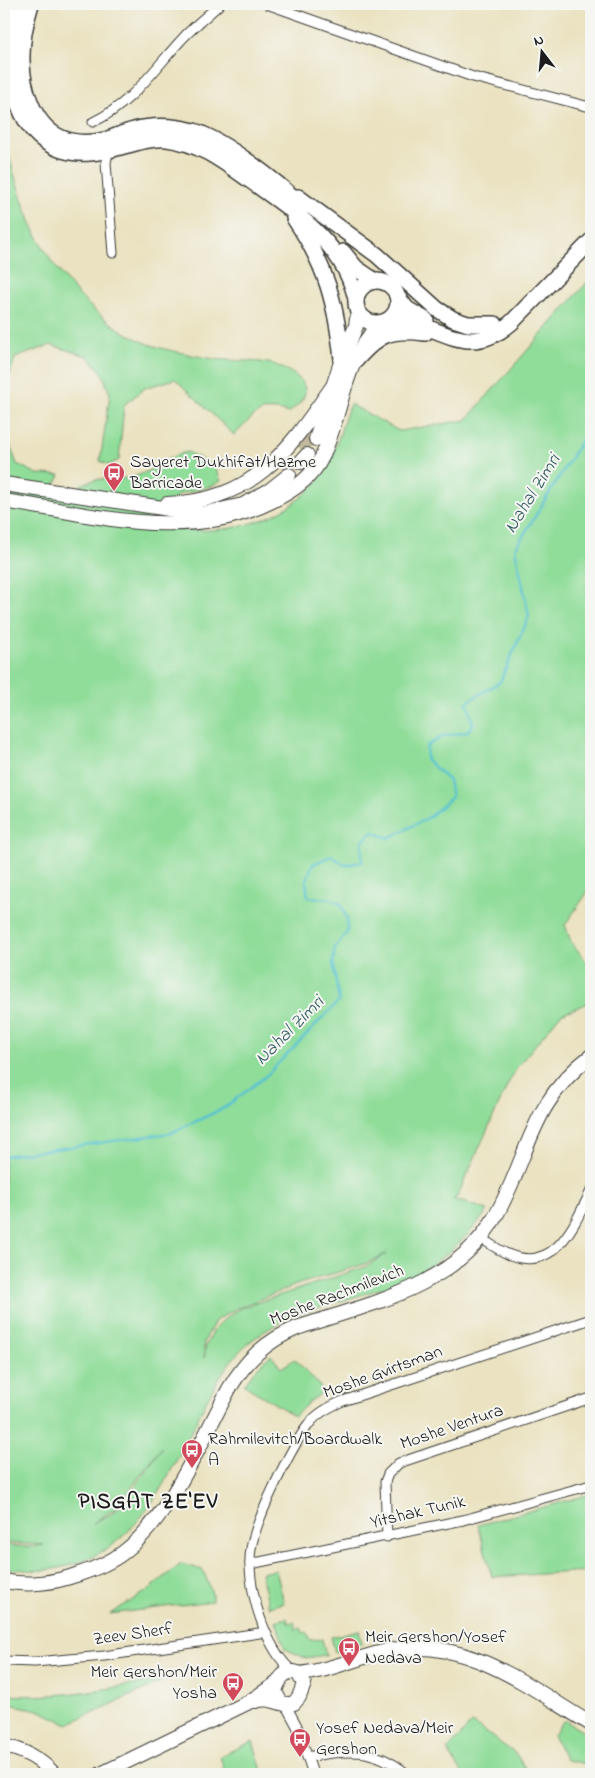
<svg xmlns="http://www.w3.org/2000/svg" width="595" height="1778" viewBox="0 0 595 1778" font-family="'Indie Flower',sans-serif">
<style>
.green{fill:#90dd9a;stroke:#567c5b;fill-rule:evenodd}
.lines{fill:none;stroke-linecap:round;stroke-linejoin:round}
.stream{stroke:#56c2cf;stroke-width:2.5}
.secondary-tunnel{stroke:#c1ba9f;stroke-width:14;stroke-dasharray:14 7;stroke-linecap:butt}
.street-casing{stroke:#3b3a35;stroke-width:11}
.secondary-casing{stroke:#3b3a35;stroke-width:16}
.primary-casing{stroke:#3b3a35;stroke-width:18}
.street{stroke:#fff;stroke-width:9}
.secondary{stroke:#fff;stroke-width:14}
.primary{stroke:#fff;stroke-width:15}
.labels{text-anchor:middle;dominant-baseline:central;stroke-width:4;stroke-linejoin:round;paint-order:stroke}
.poi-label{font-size:18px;fill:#1c1c1c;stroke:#f6f6f2;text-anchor:start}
.street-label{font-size:18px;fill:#1c1c1c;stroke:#f6f6f2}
.water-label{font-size:19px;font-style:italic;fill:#335e64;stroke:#f6f6f2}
.district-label{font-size:22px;font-weight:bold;letter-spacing:1px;fill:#1c1c1c;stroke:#f6f6f2}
</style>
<rect width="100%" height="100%" fill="#f6f6f2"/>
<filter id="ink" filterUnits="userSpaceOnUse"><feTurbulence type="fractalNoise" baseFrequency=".02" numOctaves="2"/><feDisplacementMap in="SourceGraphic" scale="10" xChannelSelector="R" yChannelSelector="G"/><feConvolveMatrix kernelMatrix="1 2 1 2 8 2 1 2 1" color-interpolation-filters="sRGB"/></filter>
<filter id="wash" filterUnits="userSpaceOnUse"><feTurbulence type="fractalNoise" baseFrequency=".0096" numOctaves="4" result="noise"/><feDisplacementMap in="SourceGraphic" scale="20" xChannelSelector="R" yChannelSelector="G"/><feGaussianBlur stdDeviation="1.12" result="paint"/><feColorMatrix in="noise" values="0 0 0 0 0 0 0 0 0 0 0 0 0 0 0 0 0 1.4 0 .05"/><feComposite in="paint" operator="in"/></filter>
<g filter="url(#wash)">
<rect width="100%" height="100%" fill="#eae2c0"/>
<g class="green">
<path d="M4,140C15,175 24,215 43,247C70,293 116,339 169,350C184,353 199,357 214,359C230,361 266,360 278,366C306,378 317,393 288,413C259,403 254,417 234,435L175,379L145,388L124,405L119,460L109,465L100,461L110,394L102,372L87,356L51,345L15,358L4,394Z"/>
<path d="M591,278V780L587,794L589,890L565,925L571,942L591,967V1002L561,1014L517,1067L508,1084L457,1197L453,1199L488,1210C470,1235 446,1258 418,1273C362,1303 295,1302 245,1346C224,1365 210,1393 198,1418C164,1484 136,1556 53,1569C37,1572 20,1570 4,1568V1545L28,1547L44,1545L4,1543V430L17,464L37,474L60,475L55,486L79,489L80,486C98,474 117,482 136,476C155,470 168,455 188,452L215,467L221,481L212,486L177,495L179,528C230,537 294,518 324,472C335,454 342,424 350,404L399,431L466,420ZM386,1254L365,1267L241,1308C226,1317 214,1326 207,1343C205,1347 205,1354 204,1358V1342L215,1321L235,1309L299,1284L365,1264ZM162,1447L124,1503L111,1514L93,1523L116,1508Z"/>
<polygon points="271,1355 281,1368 295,1359 324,1391 308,1403 295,1416 244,1385 254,1371"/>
<polygon points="591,1494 591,1571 492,1577 478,1525"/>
<polygon points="181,1564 203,1570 212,1593 212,1601 110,1614 147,1591"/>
<polygon points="276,1570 284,1603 269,1607 261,1573"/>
<polygon points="287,1618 288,1623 294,1622 296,1630 301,1628 303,1633 307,1633 309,1640 322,1639 326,1655 305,1658 285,1649 276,1621"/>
<polygon points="359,1630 362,1644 335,1652 331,1637"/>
<path d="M170,1678L68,1724L38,1710L4,1703L5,1695C61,1699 115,1687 170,1678Z"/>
<polygon points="564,1720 591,1737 591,1758 587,1764 566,1760 553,1735"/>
<polygon points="472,1723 516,1754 529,1774 463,1774 447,1750"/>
<polygon points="253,1741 263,1774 225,1774 220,1756"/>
</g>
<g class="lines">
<polyline class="stream" points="4,1156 171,1133 224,1108 266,1076 339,1001 333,962 335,947 347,933 347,919 340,903 331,899 308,897 306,881 313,864 332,856 344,865 362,862 362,842 372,832 389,838 428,818 452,797 449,781 426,759 427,746 443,736 467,732 473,724 467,702 500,682 529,616 515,549 591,425"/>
</g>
</g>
<g filter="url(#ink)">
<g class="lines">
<g class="secondary-tunnel">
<polyline points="301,449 311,435"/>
<polyline points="283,469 295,456"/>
</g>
<g class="street-casing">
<g id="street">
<polyline points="267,4 473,77 586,106"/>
<path d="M93,122C131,105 155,68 183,38C194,26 208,15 220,4"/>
<polyline points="112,148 108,152 106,163 113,253"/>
<path d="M479,1237C489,1243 499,1251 510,1255C556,1273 575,1223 591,1191"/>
<polyline points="387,1537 385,1482 388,1474 399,1463 591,1398"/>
<polyline points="250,1564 463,1520 591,1485"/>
<polyline points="4,1661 35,1662 104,1656 266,1632"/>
<path d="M294,1672C265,1651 245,1583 251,1549C255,1521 291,1447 309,1424C317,1413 331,1406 343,1401L591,1319"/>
<polyline points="285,1704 297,1726 313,1774"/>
<path d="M307,1757C348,1750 373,1746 407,1774"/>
</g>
</g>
<g class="secondary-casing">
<g id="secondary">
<polyline points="316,439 342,359 356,326 358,311"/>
<polyline points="301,462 307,455"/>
<polyline points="4,484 202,514 243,505 270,490 289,475"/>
<path d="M4,501C92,514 187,544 272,501C293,491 312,478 322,457C344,409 341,364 381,322"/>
<path d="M167,504C254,501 287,452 333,386"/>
<path d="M4,1581C27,1586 54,1583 76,1575C92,1570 110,1563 124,1552C171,1516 201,1441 229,1389C246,1360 266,1341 297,1328C368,1304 454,1288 495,1217C530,1156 529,1103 591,1056"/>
<path d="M299,1674C331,1671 360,1656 391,1650C467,1636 530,1688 591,1724"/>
<path d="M255,1701C274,1695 280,1708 294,1703L299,1697L304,1684L298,1673C284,1668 278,1680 275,1692L281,1703"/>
<path d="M4,1746C24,1750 40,1759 54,1774"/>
<polyline points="101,1774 249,1702 279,1682"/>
</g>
</g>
<g class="primary-casing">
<g id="primary">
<path d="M18,4C0,61 11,158 90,153C117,152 139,137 167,139C200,143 224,162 251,181C294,212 343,242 356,299"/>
<path d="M31,4C21,36 17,72 31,104C45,137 70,148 105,140C115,137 124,132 134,130C153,125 175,126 194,131C226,141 279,184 304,207"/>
<polyline points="298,197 377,255 437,309 453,319 468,324 495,324"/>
<path d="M294,218C326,265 336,303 342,359"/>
<polyline points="343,252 356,268 375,281"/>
<circle cx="377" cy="302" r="21"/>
<polyline points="397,296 407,309 426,320"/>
<path d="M386,321C436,315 462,366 512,322L591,241"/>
<path d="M355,361C378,335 389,328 425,333"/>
</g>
</g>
<use href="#street" class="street"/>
<use href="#secondary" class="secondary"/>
<use href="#primary" class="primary"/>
</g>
</g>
<defs>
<g id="bus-pin" transform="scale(1.125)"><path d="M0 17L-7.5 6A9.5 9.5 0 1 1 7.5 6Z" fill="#d1495b" stroke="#f6f6f2"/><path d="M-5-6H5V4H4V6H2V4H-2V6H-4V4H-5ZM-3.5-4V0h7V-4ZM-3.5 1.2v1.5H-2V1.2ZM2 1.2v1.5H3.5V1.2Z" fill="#fff"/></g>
</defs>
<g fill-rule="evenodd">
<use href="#bus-pin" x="114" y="473"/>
<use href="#bus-pin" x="192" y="1450"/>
<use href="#bus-pin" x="349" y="1648"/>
<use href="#bus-pin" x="233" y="1683"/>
<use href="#bus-pin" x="300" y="1739"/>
</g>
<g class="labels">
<g class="poi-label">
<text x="130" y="463">Sayeret Dukhifat/Hazme<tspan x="130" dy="21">Barricade</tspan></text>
<text x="208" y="1440">Rahmilevitch/Boardwalk<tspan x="208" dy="21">A</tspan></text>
<text x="365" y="1638">Meir Gershon/Yosef<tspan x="365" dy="21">Nedava</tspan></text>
<text x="217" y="1673" text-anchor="end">Meir Gershon/Meir<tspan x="217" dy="21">Yosha</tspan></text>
<text x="316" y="1729">Yosef Nedava/Meir<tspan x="316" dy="21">Gershon</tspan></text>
</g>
<g class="street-label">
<text transform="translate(337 1296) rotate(-21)">Moshe Rachmilevich</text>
<text transform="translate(383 1373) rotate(-20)">Moshe Gvirtsman</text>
<text transform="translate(452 1428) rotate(-19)">Moshe Ventura</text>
<text transform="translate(418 1513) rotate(-13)">Yitshak Tunik</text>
<text transform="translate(133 1635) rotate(-8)">Zeev Sherf</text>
</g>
<g class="water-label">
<text transform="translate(533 494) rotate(-58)">Nahal Zimri</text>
<text transform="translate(290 1031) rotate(-45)">Nahal Zimri</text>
</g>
<g class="district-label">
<text x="148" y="1503">PISGAT ZE'EV</text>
</g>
</g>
<rect width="595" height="1778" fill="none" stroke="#f6f6f2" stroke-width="20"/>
<g transform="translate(542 52) rotate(344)" stroke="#f6f6f2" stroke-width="4" paint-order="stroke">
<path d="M0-4L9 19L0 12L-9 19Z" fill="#1c1c1c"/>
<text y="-8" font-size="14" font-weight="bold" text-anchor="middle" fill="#1c1c1c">N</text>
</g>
</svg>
